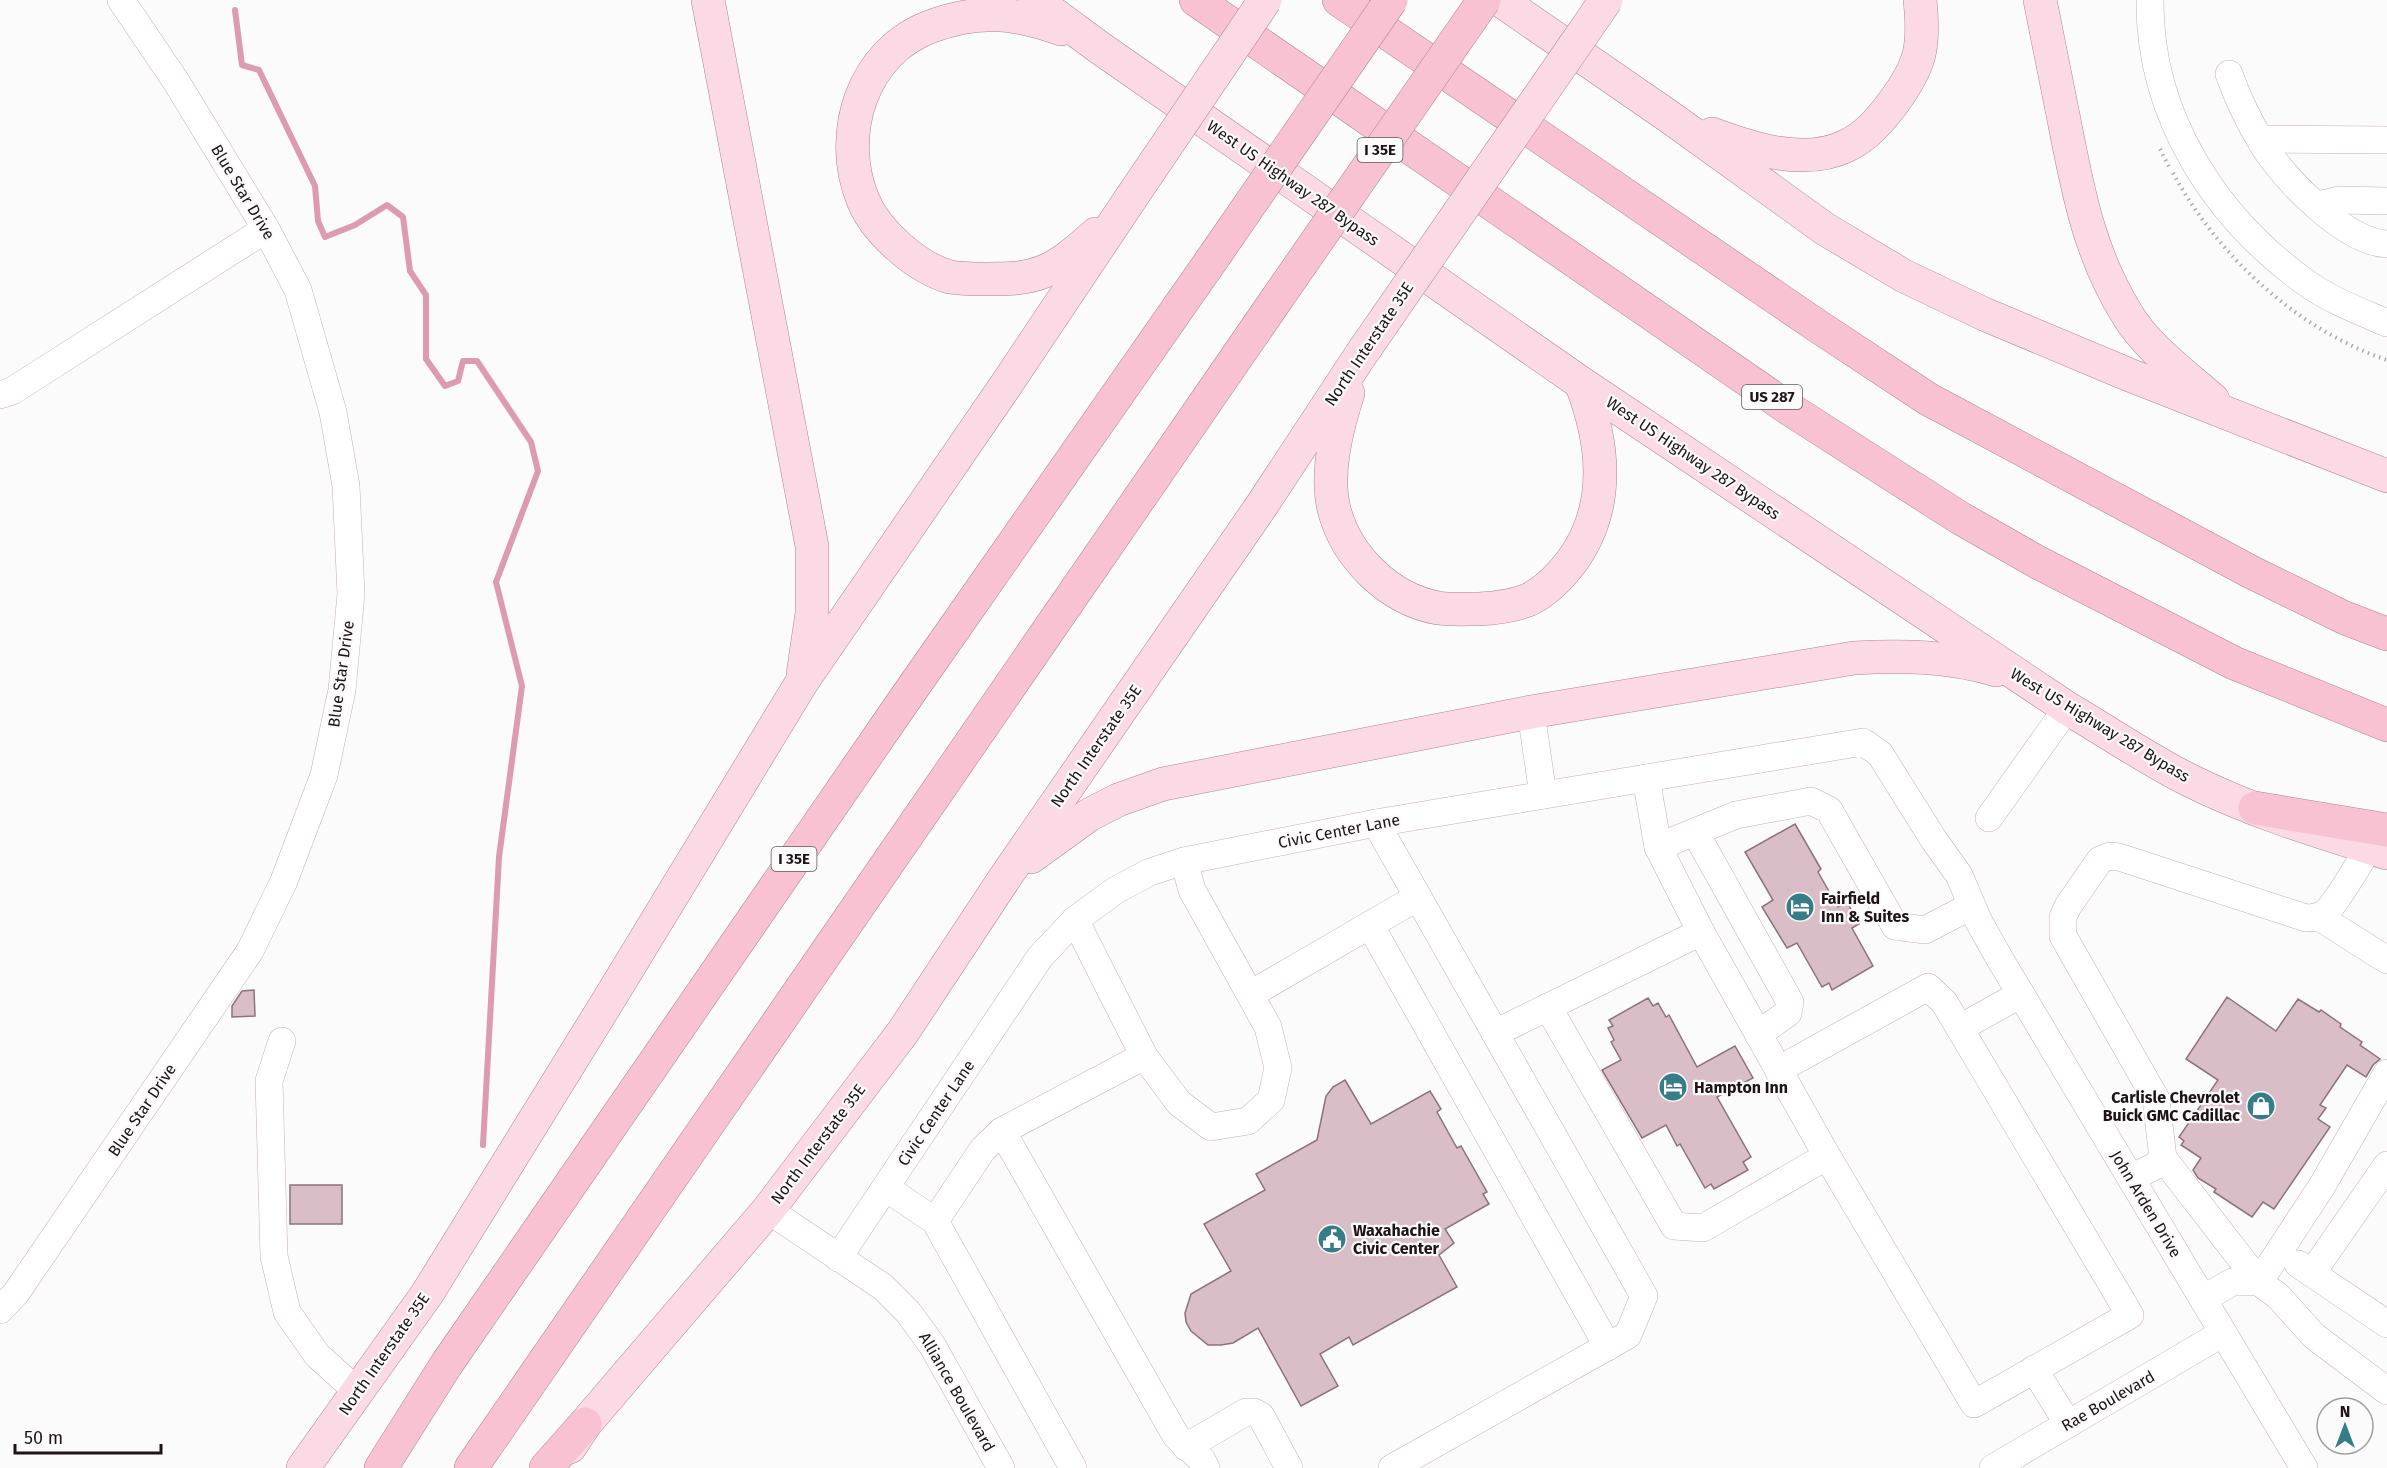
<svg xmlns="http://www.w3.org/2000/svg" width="2387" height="1468" viewBox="0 0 2387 1468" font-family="'Fira Sans',sans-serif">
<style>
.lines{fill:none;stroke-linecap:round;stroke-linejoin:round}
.stream{stroke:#dc9bb0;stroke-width:6}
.building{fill:#dabec7;stroke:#8c737a;stroke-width:1.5}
.minor-casing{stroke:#c9adb5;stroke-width:28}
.major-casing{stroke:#ac8591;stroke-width:34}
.highway-casing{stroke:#ac8591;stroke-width:34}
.path{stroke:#adaaab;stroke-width:4;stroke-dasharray:1.5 4.5;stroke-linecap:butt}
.minor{stroke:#fff;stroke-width:27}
.major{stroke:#fbdae5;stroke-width:33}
.highway{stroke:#f8c2d3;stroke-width:33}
.major-bridge-casing{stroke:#ac8591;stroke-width:34;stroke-linecap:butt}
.highway-bridge-casing{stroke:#ac8591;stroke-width:34;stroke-linecap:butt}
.major-bridge{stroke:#fbdae5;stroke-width:33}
.highway-bridge{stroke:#f8c2d3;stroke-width:33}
.labels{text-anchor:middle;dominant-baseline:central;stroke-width:4.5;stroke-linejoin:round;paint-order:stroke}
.shield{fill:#fbfbfb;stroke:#60595b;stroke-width:1.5}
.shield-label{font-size:15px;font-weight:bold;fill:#1e1417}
.street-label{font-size:16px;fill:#1e1417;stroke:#fbfbfb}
.poi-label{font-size:16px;font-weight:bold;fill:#1e1417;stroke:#fbfbfb;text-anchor:start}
</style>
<rect width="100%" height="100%" fill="#fbfbfb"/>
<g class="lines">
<polyline class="stream" points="235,10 242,65 259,70 315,186 318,221 325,237 355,225 387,205 403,217 410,271 426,295 426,359 445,386 458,381 463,361 477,361 531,442 538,471 496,582 522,686 499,857 483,1145"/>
</g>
<g class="building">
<polygon points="1795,824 1821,869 1818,872 1838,907 1847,902 1859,924 1852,928 1873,966 1832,990 1829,983 1822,987 1797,943 1787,948 1762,907 1773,900 1745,852"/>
<polygon points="254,990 255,1016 232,1017 232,1006 242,991"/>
<polygon points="2227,997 2276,1031 2298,999 2319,1012 2321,1010 2341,1024 2340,1027 2362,1042 2360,1045 2380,1059 2373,1065 2366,1077 2347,1065 2320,1105 2326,1108 2318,1119 2330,1127 2274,1209 2263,1202 2252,1217 2214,1192 2216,1189 2198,1178 2193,1170 2201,1158 2181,1145 2184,1141 2179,1137 2218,1080 2186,1059"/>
<polygon points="1648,998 1653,1006 1658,1003 1666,1017 1669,1015 1697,1067 1735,1046 1753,1078 1717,1097 1751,1157 1743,1162 1748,1170 1714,1189 1711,1184 1705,1188 1680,1144 1677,1146 1666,1125 1642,1138 1602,1070 1621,1060 1611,1042 1614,1040 1608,1028 1613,1026 1609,1020"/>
<polygon points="1345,1080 1371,1124 1430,1091 1441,1109 1437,1112 1457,1148 1461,1146 1487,1192 1483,1194 1489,1204 1445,1229 1454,1243 1439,1255 1457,1287 1353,1345 1349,1337 1320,1354 1338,1386 1301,1406 1258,1328 1233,1343 1221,1345 1208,1345 1191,1331 1186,1322 1185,1313 1191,1294 1231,1271 1204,1224 1265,1190 1256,1174 1317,1140 1326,1096 1333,1087"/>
<rect x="290" y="1185" width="52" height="39"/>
</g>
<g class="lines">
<g class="minor-casing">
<g id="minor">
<path d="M2150,0C2149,115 2214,216 2305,282C2330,300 2359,311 2387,323"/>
<path d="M2229,74C2238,99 2249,122 2263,145C2284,179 2345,242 2387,244"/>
<polyline points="2260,139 2387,140"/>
<polyline points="2318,205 2340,200 2387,201"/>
<polyline points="0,395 12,391 266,229"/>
<polyline points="1531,712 1543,795"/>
<polyline points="1646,778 1658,847"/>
<polyline points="1989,818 2067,708"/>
<polyline points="1376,823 1644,1296 1628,1335 1392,1468"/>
<polyline points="1695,832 1790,1002 1788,1013 1758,1034"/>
<polyline points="2319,917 2387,960"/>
<polyline points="1370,925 1608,1347"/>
<polyline points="1251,994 1418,897"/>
<polyline points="1548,1007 1674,1226 1703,1228 1827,1156 1701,932"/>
<polyline points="1960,1028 2021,994"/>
<polyline points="1495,1033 1701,932 1658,847 1736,815 1811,801 1829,810 1895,926 1925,930 1971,906"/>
<polyline points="282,1041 269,1081 274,1256 287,1312 317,1355 358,1392"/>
<polyline points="1144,1056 1179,1103 1211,1127 1248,1121 1271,1100 1278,1068 1268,1027 1192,890 1184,861"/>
<polyline points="1778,1070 1928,987 1944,1002 2130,1315 1974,1404 1827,1156"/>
<polyline points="1002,1131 1176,1436 1202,1460 1206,1468"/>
<polyline points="2163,1158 2259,1282 2322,1186 2387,1073"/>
<path d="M2131,1178L2155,1166L2163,1158L2156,1099L2063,936V917L2068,906L2100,860L2110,856L2119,857L2306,918C2313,918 2319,917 2325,913C2336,904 2360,862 2369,847"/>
<polyline points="886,1188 935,1221 1073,1468"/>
<polyline points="768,1210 883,1287 908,1312 932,1345 1001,1468"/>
<polyline points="935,1221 983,1149 1002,1131 1144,1056 1075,920"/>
<polyline points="838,1258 1040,957 1075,920 1116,890 1150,872 1184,861 1376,823 1863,742 1880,754 1934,840 1959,875 1979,922 2001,961 2304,1468"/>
<polyline points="2298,1264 2387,1324"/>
<polyline points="2312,1273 2387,1165"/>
<polyline points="2203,1299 2232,1282 2259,1282 2278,1296 2314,1336 2387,1391"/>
<polyline points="0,1310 16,1293 250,951 284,881 324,775 342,690 351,594 346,486 333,412 298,290 266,229 177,83 121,0"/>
<polyline points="2034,1369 2068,1424"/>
<polyline points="1186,1447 1246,1412 1254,1412 1261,1416 1289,1468"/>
<polyline points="1993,1468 2223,1333"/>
</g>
</g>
<g class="major-casing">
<g id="major">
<polyline points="708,0 812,546 812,613 803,674"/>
<path d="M1035,0L1100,48L1581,383L2067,708C2108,732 2147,759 2189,780C2253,812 2320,832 2387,853"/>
<polyline points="1500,0 1671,118 1825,229 1904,276 1984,314 2127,374 2387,476"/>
<path d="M2040,0C2048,42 2057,83 2065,125C2078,192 2090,255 2127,314C2147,348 2184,374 2213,400"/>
<path d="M1061,29C1014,12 979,9 932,26C862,51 836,134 863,200C876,232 917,268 950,277C962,279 975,279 986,279C1006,279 1026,279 1045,271C1064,263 1081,247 1096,234"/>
<path d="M1712,134C1752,149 1805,166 1846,146C1866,137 1880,120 1893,103C1921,65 1925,47 1920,0"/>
<path d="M1348,393C1337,428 1325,473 1334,509C1346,557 1389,599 1438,608C1451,610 1466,609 1479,609C1496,608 1513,606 1528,600C1547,591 1560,577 1572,561C1612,506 1604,442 1581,383"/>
<path d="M1031,857L1089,815L1118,800L1163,784L1531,712L1854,658C1902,655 1949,656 1996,670"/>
<polyline points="570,1447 585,1424 768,1210 903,1032 1004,879 1262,505 1360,356"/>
<polyline points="303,1468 427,1294 608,1001 802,682 1008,382 1131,198"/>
</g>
</g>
<g class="highway-casing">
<g id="highway">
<polyline points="1196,0 1791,410 1960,518 2039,563 2234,663 2387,725"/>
<polyline points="1339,0 1819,327 1928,399 2251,572 2345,618 2387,634"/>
<polyline points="2255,808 2387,830"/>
<polyline points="381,1468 446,1365 907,696 1215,255"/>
<polyline points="471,1468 1276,300"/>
<polyline points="546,1468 585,1424"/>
</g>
</g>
<g class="path">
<polyline points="2160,149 2169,167"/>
<path d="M2173,173C2218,256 2296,329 2387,360"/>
</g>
<use href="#minor" class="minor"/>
<use href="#major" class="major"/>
<use href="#highway" class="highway"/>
<g class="major-bridge-casing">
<g id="major-bridge">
<polyline points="1131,198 1265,0"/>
<polyline points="1360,356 1606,0"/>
</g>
</g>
<g class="highway-bridge-casing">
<g id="highway-bridge">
<polyline points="1215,255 1391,0"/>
<polyline points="1276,300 1484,0"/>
</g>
</g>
<use href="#major-bridge" class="major-bridge"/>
<use href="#highway-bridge" class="highway-bridge"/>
</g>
<defs>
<g id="hotel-disc" transform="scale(1.5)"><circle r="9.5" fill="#367d87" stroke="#fbfbfb"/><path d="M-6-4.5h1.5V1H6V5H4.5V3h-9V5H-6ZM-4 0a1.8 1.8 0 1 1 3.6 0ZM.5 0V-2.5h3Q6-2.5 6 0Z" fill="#fff"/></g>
<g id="shop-disc" transform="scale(1.5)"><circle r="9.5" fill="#367d87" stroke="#fbfbfb"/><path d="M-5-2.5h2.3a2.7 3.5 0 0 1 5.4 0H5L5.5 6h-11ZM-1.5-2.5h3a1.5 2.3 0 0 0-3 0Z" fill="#fff"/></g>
<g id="civic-disc" transform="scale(1.5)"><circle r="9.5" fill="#367d87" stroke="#fbfbfb"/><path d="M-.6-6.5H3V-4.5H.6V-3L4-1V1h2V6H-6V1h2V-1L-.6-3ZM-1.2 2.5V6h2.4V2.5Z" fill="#fff"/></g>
</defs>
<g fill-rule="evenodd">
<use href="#hotel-disc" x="1800" y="907"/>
<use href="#hotel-disc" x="1673" y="1087"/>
<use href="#shop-disc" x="2261" y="1106"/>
<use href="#civic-disc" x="1332" y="1239"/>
</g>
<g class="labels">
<g class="shield">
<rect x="1357.5" y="138" width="45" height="24" rx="4.5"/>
<rect x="1742" y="385" width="60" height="24" rx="4.5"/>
<rect x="771.5" y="847" width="45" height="24" rx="4.5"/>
</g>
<g class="shield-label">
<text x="1380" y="150">I 35E</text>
<text x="1772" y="397">US 287</text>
<text x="794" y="859">I 35E</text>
</g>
<g class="street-label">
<text transform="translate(1293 183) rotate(35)">West US Highway 287 Bypass</text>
<text transform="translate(243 192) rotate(59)">Blue Star Drive</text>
<text transform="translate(1369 344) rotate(-56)">North Interstate 35E</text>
<text transform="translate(1693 458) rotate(34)">West US Highway 287 Bypass</text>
<text transform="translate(341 674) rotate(-82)">Blue Star Drive</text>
<text transform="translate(2100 725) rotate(31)">West US Highway 287 Bypass</text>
<text transform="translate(1096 746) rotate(-55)">North Interstate 35E</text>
<text transform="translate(1339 831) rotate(-11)">Civic Center Lane</text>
<text transform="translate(142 1110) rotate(-56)">Blue Star Drive</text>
<text transform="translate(936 1113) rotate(-56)">Civic Center Lane</text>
<text transform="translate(818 1144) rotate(-53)">North Interstate 35E</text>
<text transform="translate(2146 1204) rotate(59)">John Arden Drive</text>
<text transform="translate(384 1354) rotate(-55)">North Interstate 35E</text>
<text transform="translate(957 1392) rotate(60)">Alliance Boulevard</text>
<text transform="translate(2108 1401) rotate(-30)">Rae Boulevard</text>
</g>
<g class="poi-label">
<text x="1821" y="898">Fairfield<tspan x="1821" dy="18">Inn &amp; Suites</tspan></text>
<text x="1694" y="1087">Hampton Inn</text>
<text x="2240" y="1097" text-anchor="end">Carlisle Chevrolet<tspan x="2240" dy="18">Buick GMC Cadillac</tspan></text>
<text x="1353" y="1230">Waxahachie<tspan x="1353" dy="18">Civic Center</tspan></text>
</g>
</g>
<g transform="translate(2345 1426)"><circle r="28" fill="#fbfbfb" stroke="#a39fa0" stroke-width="1.5"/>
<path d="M0-4.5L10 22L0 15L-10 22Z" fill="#367d87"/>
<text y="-9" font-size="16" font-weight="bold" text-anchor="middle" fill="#1e1417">N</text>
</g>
<path d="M15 1444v9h146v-9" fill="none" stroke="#1e1417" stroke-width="3"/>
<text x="24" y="1444" font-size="18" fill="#1e1417" stroke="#fbfbfb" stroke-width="4.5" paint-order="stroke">50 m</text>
</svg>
